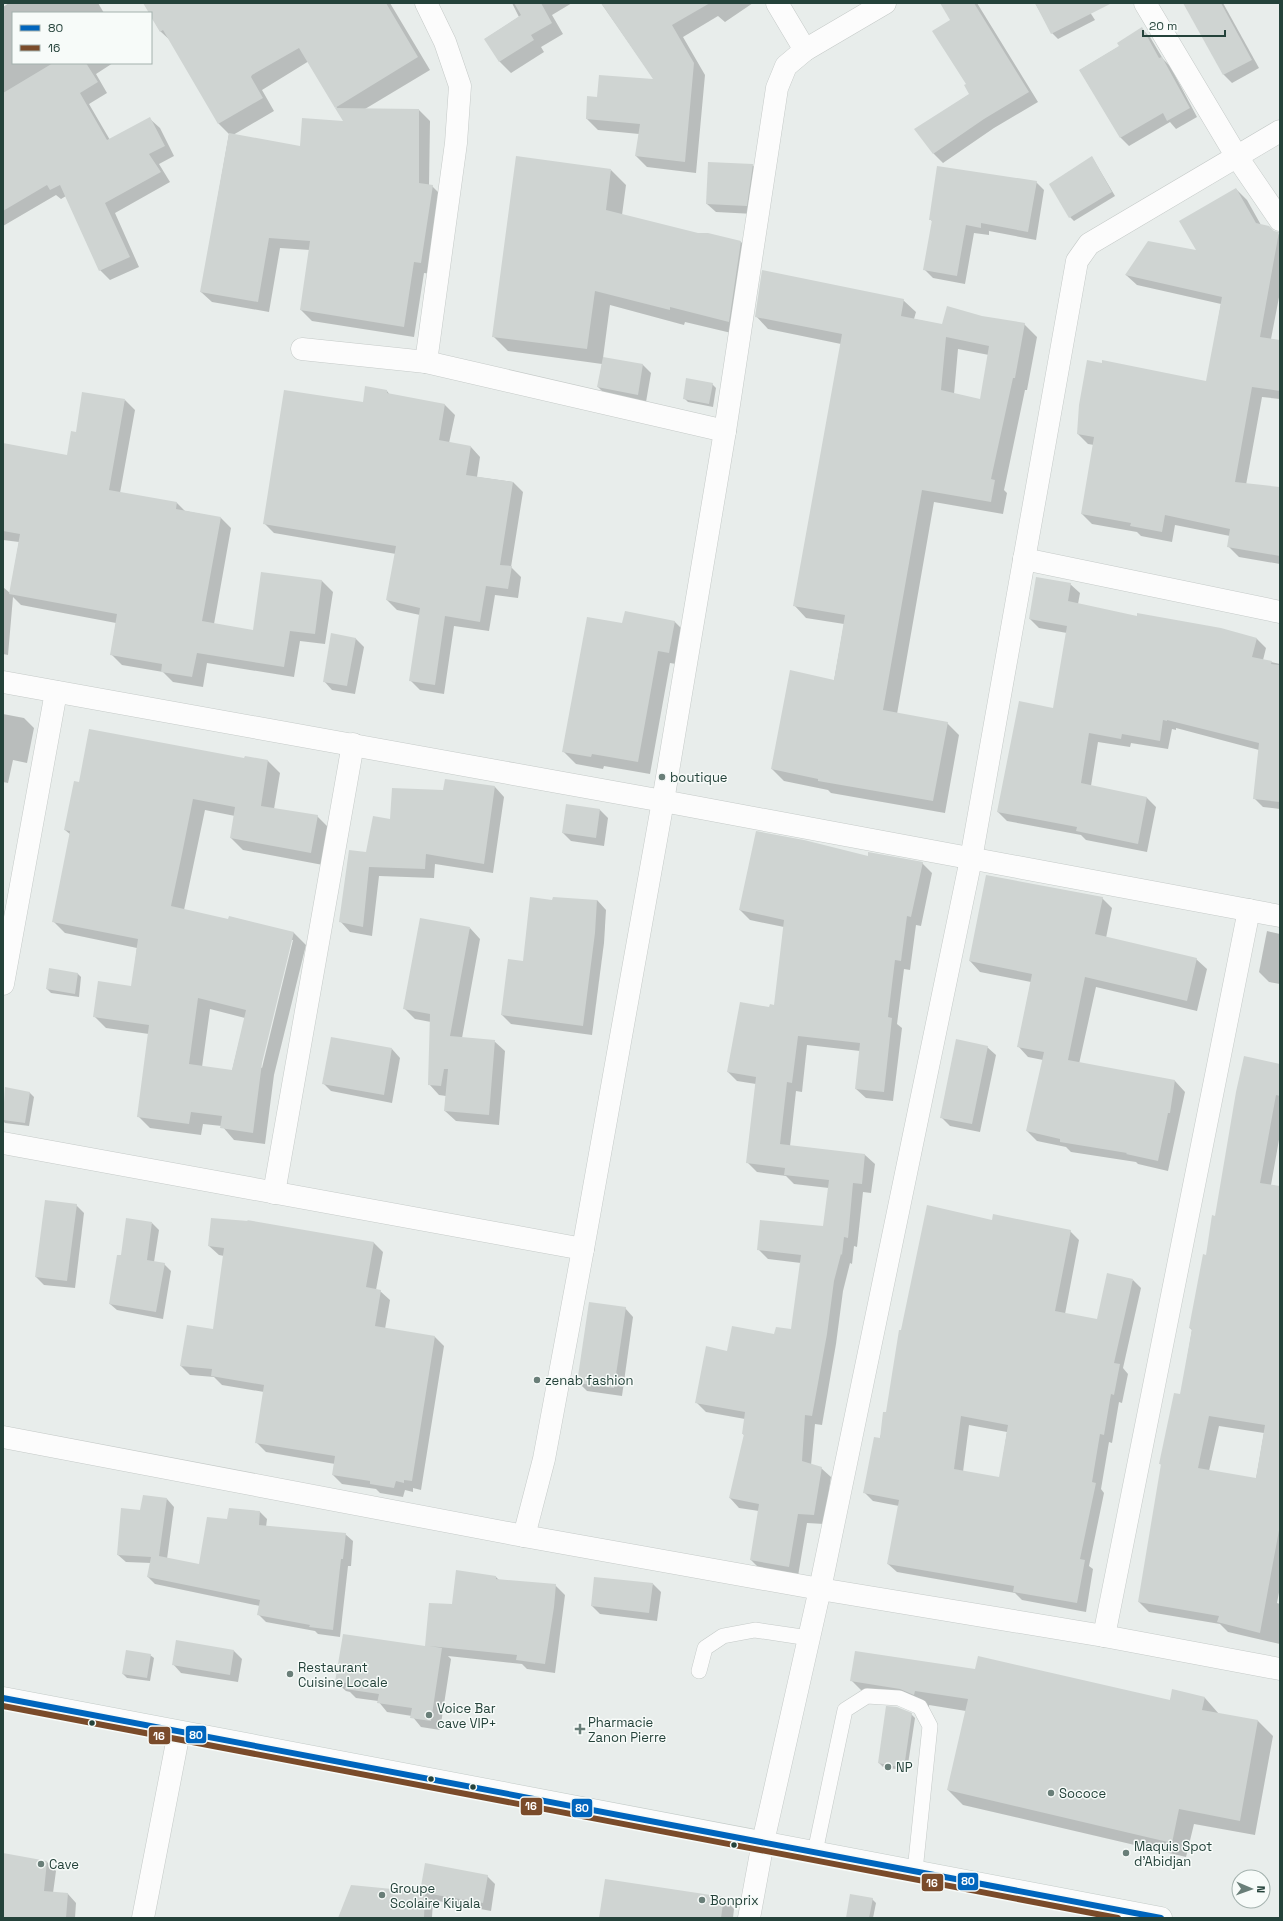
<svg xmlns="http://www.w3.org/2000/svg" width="1283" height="1921" viewBox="0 0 1283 1921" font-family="'Space Grotesk',sans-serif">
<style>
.shadow{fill:#0003;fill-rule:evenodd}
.building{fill:#cfd4d2;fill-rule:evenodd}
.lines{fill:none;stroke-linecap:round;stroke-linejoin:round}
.lane-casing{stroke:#c5cac8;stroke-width:16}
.street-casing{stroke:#c5cac8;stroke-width:23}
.secondary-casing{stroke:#c3cbc8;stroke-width:23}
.lane{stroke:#fcfcfc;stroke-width:15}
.street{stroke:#fcfcfc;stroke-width:22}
.secondary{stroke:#fcfcfc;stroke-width:22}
.bus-1-casing{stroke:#f7fbf9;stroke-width:9}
.bus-2-casing{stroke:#f7fbf9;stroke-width:9}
.bus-1{stroke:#0065bd;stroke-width:6}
.bus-2{stroke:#7a4b2a;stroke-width:6}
.poi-dot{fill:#697e78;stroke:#f7fbf9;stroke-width:1.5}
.bus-dot{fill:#24423a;stroke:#f7fbf9;stroke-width:1.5}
.labels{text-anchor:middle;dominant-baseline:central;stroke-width:3;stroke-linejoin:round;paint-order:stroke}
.poi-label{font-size:13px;fill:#24423a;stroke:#f7fbf9;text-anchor:start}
.line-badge{stroke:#f7fbf9;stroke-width:1.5}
.badge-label{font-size:11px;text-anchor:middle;font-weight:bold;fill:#fff}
</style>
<rect width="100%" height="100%" fill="#e8edeb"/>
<g class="shadow">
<polygon points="9,3 98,3 104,13 13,13 13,63 113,63 96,74 107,93 89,104 110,140 150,119 160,128 174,156 159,164 170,182 115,213 139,267 110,280 100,270 66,196 61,199 56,195 3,226 3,7"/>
<path d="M144,3H390L430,70L365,109L419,110L430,121L429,186H432L443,197L432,274L424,273L414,337L312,321L301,310L310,250L280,248L269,312L212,302L201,292L229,134L219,124L172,42L160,31ZM309,61L345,122L301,147L233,135L274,111L262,90Z"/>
<polygon points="512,3 572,3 552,15 563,34 541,47 544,52 511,73 500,62 485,39 519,17"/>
<polygon points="601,3 753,3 725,22 718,16 683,37 705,75 696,173 647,167 636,156 639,134 598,130 587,119 598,98 655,80"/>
<polygon points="953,3 977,3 1038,102 994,128 943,163 934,154 916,129 970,94 951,20"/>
<polygon points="1035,3 1084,3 1095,20 1058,39 1052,33"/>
<polygon points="1184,3 1223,3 1259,68 1232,83 1224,75"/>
<polygon points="1142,29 1150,37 1163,59 1170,66 1197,117 1176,129 1170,122 1129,146 1121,138 1080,70 1120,46"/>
<polygon points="1092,157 1115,196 1074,221 1070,217"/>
<polygon points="752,165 761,173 754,214 716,212 707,204"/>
<polygon points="611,170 626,185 622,215 698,234 741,242 756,257 744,336 685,322 684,325 610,305 603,358 643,365 651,373 646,402 606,395 598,387 602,364 508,351 493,336"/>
<polygon points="1036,182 1044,190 1036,240 989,231 989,235 974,233 965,284 933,278 925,270 933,222 930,219"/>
<polygon points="1236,189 1247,200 1261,225 1280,235 1280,292 1271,339 1280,341 1280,399 1262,397 1246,485 1280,488 1280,564 1239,557 1229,547 1230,536 1175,525 1172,542 1141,536 1137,532 1092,524 1082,514 1094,445 1088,444 1078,434 1207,383 1221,304 1137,285 1126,275 1197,252"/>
<path d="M903,300L916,312L914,319L942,325L982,317L1024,324L1037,337L1027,390H1025L1004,490L1007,493L1003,514L934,502L897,714L947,723L959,735L945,813L831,793L828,790L784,781L772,769L834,681L844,624L806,618L794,605L841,344L768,329L756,316ZM958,349L989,355L981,400L954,394Z"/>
<polygon points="712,384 716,388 713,407 688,402 684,398"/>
<polygon points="387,391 390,395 445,405 455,415 449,443 471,447 480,457 477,477 513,482 523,492 511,567 521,577 518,598 495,595 489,631 454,626 444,694 420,690 410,680 420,615 397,610 387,600 396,554 274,533 264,523 364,403"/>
<polygon points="125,400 135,410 120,493 177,503 185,511 221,518 231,528 214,624 254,631 262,573 322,581 333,592 325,644 300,641 294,677 207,663 203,687 173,682 163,672 122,665 111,654 116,623 21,605 13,597 8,655 3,654 3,587 10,593 19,542 3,540 3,444 68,456 77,433"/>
<polygon points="1070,584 1080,593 1078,604 1137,617 1257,639 1266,648 1263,660 1280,664 1280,809 1263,807 1254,798 1259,750 1176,728 1176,730 1172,729 1168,749 1131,743 1130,747 1098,742 1091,786 1147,798 1156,807 1147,852 1086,840 1081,835 1007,821 998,812 1054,709 1067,633 1039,628 1030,619"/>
<polygon points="674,621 687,634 682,665 670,663 650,774 604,766 603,769 576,764 563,751 623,624"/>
<polygon points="355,638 364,647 355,694 332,690 324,681"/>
<polygon points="3,714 24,718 34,728 27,763 13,760 8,783 3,782"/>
<path d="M245,760L268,761L280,773L274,809L317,816L329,828L323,865L243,850L231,838L235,816L205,810L184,910L229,920L230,917L294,933L306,945L274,1075L265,1144L234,1140L222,1126L203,1124L201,1135L150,1128L138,1116L149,1034L106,1028L94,1016L132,987L137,948L65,933L53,921L71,835L65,830ZM291,940H293L262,1068L260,1067ZM210,1009L245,1018L232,1071L202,1067Z"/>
<polygon points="495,787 504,797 493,873 435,864 434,878 379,876 372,936 350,932 341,922 367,853 391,820 444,791"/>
<polygon points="567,805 600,810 608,818 604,846 571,841 563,833"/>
<polygon points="868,857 922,863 932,873 921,926 916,925 910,970 904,969 897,1024 902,1028 893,1101 866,1098 856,1089 860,1051 807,1045 802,1092 796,1091 790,1146 865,1155 875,1164 871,1193 863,1192 857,1247 854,1246 852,1264 850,1263 843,1291 836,1344 822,1425 815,1424 811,1465 821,1468 831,1477 824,1524 807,1523 798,1576 761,1570 751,1560 759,1511 739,1508 730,1498 745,1436 743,1434 745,1419 706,1412 696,1402 728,1352 792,1330 801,1263 768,1259 758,1249 824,1228 829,1188 794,1184 786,1176 757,1172 747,1162 756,1084 737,1081 728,1072 770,1008 775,1006 784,927 750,920 740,910"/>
<polygon points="1102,898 1112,908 1106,938 1196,959 1207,969 1197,1011 1096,987 1079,1064 1175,1081 1185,1092 1168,1171 1138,1164 1136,1162 1071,1152 1066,1147 1037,1141 1027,1131 1043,1060 1028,1057 1018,1046 1031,982 980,972 970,961"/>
<polygon points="597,900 606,910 604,943 592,1035 511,1024 502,1015 553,901"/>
<polygon points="470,928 480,939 462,1038 494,1041 505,1051 499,1125 456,1121 445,1111 446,1096 439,1095 429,1084 431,1022 415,1019 405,1009"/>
<polygon points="1267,931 1280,934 1280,984 1269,982 1259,972"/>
<polygon points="77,973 81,977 79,997 51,993 47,989"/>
<polygon points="987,1047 996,1055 980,1132 950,1126 942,1118"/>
<polygon points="392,1049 400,1058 392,1103 331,1091 323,1083"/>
<path d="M1280,1065V1134L1271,1185L1280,1187V1587L1277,1603L1280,1604V1644L1228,1632L1220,1624L1149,1612L1139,1602L1162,1465L1160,1464L1181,1395L1192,1330L1190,1328L1216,1217ZM1219,1426L1264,1433L1256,1479L1209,1471Z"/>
<polygon points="6,1089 30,1093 34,1097 29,1126 5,1123 3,1121"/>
<polygon points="76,1205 84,1213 75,1288 44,1285 36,1277"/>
<path d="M992,1221L1070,1231L1079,1240L1065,1314L1097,1320L1133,1280L1141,1288L1123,1368L1128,1374L1122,1403L1119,1402L1112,1443L1109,1442L1101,1489L1104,1493L1089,1566L1093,1569L1086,1612L1022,1600L1015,1593L897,1572L888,1564L899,1506L873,1501L864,1492L887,1414ZM969,1425L1007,1432L1000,1478L963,1472Z"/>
<polygon points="152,1223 159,1230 154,1262 164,1264 171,1271 163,1319 117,1310 110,1304 122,1256"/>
<polygon points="374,1243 383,1252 376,1290 380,1291 390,1300 385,1329 435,1337 444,1346 421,1490 413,1488 413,1492 405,1490 403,1497 380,1493 376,1489 342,1484 333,1475 335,1464 266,1452 256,1442 264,1392 222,1385 214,1377 190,1375 181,1366 214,1330 224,1256 219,1255 209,1246"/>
<polygon points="625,1308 633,1317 622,1396 587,1391 578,1382"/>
<polygon points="167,1499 174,1507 167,1559 200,1566 228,1520 260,1512 267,1519 266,1527 345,1534 353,1541 351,1566 348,1566 340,1637 318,1634 315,1631 266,1622 258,1614 260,1606 155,1584 148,1577 151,1563 126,1562 118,1555 141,1511"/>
<polygon points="496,1577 500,1581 555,1585 565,1595 555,1673 527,1669 522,1664 448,1656 451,1659 440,1730 421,1727 412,1716 387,1712 378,1701 356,1698 350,1692 346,1691 336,1682 426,1647 452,1605"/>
<polygon points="653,1584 661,1592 657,1621 600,1614 592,1606"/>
<polygon points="177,1642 234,1651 242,1659 238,1682 181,1673 173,1664"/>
<polygon points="150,1655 154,1658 150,1681 127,1678 123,1674"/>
<polygon points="976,1670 1170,1701 1173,1690 1205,1698 1219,1714 1258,1721 1273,1736 1255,1835 1194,1824 1186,1857 963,1805 948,1790 966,1711 929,1705 929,1709 866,1695 851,1680"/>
<polygon points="911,1714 915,1718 907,1771 883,1767 879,1763"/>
<polygon points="3,1854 47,1862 56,1871 53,1893 68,1894 76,1903 75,1918 3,1918"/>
<polygon points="487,1876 495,1884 491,1911 433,1900 432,1918 340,1918"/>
<polygon points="724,1898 734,1909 733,1918 600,1918"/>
<polygon points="872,1899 876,1903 873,1918 849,1918"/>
</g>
<g class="building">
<polygon points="143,3 386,3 418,57 335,108 299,48 252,75 251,77 263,98 218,124 163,30 160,32 151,17 151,13 149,13"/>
<polygon points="514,3 541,3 552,23 531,35 534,40 499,62 484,39 521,15"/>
<polygon points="601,3 710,3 672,25 694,63 685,162 635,156 640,124 586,119 587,96 597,97 599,75 653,79"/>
<polygon points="940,3 974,3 1029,92 984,119 933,154 914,129 969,94 964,85 966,84 932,31 950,20"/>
<polygon points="1035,3 1112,3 1051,34"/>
<polygon points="1183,3 1221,3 1252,60 1223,75"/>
<polygon points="1142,27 1159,58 1162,57 1190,108 1167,121 1163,113 1120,138 1079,70 1119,46 1117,43"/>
<polygon points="53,63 86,63 98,82 80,93 107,140 150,117 165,146 149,154 161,172 105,203 130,257 99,271 60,185 50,190 47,185 3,211 3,93"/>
<polygon points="335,108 419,109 419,183 433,185 421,263 414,262 404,327 300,310 310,241 269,238 258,302 200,292 229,133 300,146 302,118 343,121"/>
<polygon points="516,156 611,169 606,210 698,233 708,233 741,241 729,322 670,307 670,310 595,291 587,349 492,337"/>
<polygon points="1092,156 1112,192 1069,218 1049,184"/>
<polygon points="708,162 753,164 747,206 706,204"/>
<polygon points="937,166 1037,181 1028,232 981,223 981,228 966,225 957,276 923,270 932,220 929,220"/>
<polygon points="1236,188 1256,223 1269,226 1274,231 1279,232 1260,337 1280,340 1280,391 1252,387 1235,482 1280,487 1280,556 1227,547 1230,529 1165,515 1162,532 1130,526 1131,523 1081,514 1094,437 1077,434 1079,405 1087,360 1102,363 1102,360 1206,381 1222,297 1125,275 1148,241 1196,250 1179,221"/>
<path d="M762,270L904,299L901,316L942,324L947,306L982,316L1025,323L1015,378H1013L991,479L995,480L991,502L922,490L883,710L948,722L933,801L818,781V779L771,769L790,670L834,680L845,615L793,606L842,334L755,317ZM946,337L989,346L980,399L941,390Z"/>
<polygon points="603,357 643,364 638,395 597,387"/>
<polygon points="686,378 713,383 709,404 683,399"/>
<polygon points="365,386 387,390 387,393 445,404 439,440 471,446 466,475 513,482 500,565 512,566 508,589 486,586 480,622 445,616 435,685 409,681 420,608 386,600 396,546 263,524 284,390 363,402"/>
<polygon points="82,392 125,399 109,490 177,502 176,509 221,517 202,621 253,630 261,572 322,580 315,634 290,631 284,667 197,653 192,677 161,672 162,664 110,655 117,614 9,594 20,534 3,531 3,443 67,455 71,431 76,432"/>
<polygon points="1036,577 1071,583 1068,601 1137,616 1137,613 1221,628 1257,638 1252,657 1272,661 1271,664 1280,665 1280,802 1253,799 1259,743 1167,720 1167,721 1163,720 1160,741 1122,734 1121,739 1089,733 1081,783 1147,797 1138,844 1076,831 1077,827 997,812 1019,701 1053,708 1067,626 1029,619"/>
<polygon points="625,611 675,621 669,653 658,651 638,762 592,754 591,757 562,752 587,617 622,623"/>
<polygon points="331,633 356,638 347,686 323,682"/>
<path d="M89,729L244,758L245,756L268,760L261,806L318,815L311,853L230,838L235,807L193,799L182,854L171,906L228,919L229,916L294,932L262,1063L253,1133L220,1128L222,1116L191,1112L189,1124L137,1117L149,1025L93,1017L98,981L131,986L138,939L52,922L70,831L64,830L74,781L79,782ZM198,998L246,1010L232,1070L189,1064Z"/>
<polygon points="445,779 495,786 484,864 426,854 425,869 369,867 363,927 339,922 349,850 366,852 373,816 390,819 392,788 443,790"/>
<polygon points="566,804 600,809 596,838 562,833"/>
<polygon points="756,831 804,840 868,856 868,852 923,862 911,917 907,916 901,961 895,960 888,1017 892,1018 884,1092 855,1089 860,1043 798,1036 792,1083 787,1082 780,1144 865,1154 862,1184 853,1183 848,1238 844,1237 842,1255 841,1254 834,1281 827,1334 812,1416 805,1415 802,1461 822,1467 814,1515 798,1514 789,1567 750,1560 759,1504 729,1498 744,1434 742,1434 745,1412 695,1403 706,1346 727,1351 732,1326 774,1334 776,1327 791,1329 801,1255 757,1250 760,1220 823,1226 829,1180 784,1175 785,1168 746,1163 756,1077 727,1072 740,1002 769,1007 770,1004 774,1005 784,920 739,910"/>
<polygon points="986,875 1103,897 1095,934 1197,958 1187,1001 1085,977 1068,1060 1175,1080 1170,1113 1168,1113 1158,1161 1126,1154 1127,1153 1060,1142 1060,1139 1026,1131 1044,1052 1017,1047 1032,974 969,961"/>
<polygon points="530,897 552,900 553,897 597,900 595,933 583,1026 501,1015 508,959 523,961"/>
<polygon points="420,918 470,927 450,1036 495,1040 489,1115 444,1111 448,1069 444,1069 441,1086 428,1085 430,1014 403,1009"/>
<polygon points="49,968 78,973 75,994 46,989"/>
<polygon points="331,1037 392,1048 384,1095 322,1084"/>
<polygon points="956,1039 988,1046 972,1124 940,1118"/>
<path d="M1244,1056L1280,1064V1096L1276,1095L1260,1183L1280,1186V1525L1260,1633L1217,1622L1219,1616L1138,1602L1161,1464H1159L1174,1393L1180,1394L1192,1329L1189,1328L1203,1254L1206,1255L1212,1215L1215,1216L1236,1092ZM1209,1416L1265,1425L1256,1478L1198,1468Z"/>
<polygon points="5,1087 30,1092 25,1123 3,1120"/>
<polygon points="45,1200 77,1204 67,1281 35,1277"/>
<path d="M927,1205L992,1220L993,1214L1071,1230L1055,1311L1097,1319L1107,1273L1133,1279L1114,1363L1120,1364L1114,1395L1111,1394L1104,1435L1100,1434L1092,1482L1096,1483L1080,1559L1085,1560L1077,1603L1013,1592L1014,1586L887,1564L899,1500L863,1493L874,1437L880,1438L883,1412H886L899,1330H901ZM961,1416L1008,1425L999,1477L954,1469Z"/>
<polygon points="126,1218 152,1222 147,1260 165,1263 156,1312 109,1304 117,1255 121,1255"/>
<polygon points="211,1218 248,1221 247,1220 374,1242 366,1287 381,1290 375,1326 435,1336 412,1481 404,1480 404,1483 396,1481 394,1488 370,1484 370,1481 332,1475 335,1456 255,1443 264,1385 211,1376 212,1369 180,1366 187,1325 213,1329 224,1248 208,1246"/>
<polygon points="589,1302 626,1307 614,1388 577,1383"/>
<polygon points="143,1495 167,1498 159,1556 199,1564 207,1517 227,1519 229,1508 260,1511 259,1525 346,1533 343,1559 341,1559 333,1630 309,1627 310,1625 257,1615 260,1600 147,1577 151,1557 117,1555 121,1508 140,1510"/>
<polygon points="456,1570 496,1576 496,1579 556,1584 554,1607 545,1664 516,1660 517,1655 429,1646 442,1648 431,1721 410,1718 412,1708 377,1703 379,1694 345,1689 346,1683 335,1682 343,1634 425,1646 429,1603 452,1604"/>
<polygon points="594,1577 653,1583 649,1613 591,1606"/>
<polygon points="176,1640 234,1650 230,1675 172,1665"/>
<polygon points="126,1650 151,1654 147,1678 122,1674"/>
<polygon points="855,1651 975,1669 978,1656 1170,1700 1172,1689 1205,1697 1202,1710 1258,1720 1240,1821 1179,1809 1172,1843 947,1790 968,1699 915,1691 914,1695 900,1689 850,1681"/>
<polygon points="886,1706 897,1707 912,1713 904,1768 878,1763"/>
<polygon points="3,1853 47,1861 44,1891 68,1893 66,1918 3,1918"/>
<polygon points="425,1863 488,1875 483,1903 425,1893 424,1918 338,1918 351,1885 423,1892 420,1892"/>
<polygon points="605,1879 724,1897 721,1918 599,1918"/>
<polygon points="850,1894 873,1898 869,1918 846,1918"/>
</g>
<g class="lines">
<g class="lane-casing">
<g id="lane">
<polyline points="699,1671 705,1648 723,1636 755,1630 809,1638"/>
<polyline points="815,1852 845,1710 867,1696 899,1698 920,1707 930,1726 915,1871"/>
</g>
</g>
<g class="street-casing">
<g id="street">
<polyline points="426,3 445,42 460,86 456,143 426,362"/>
<polyline points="777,3 805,50"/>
<polyline points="1145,3 1237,157 1280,220"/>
<polyline points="302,349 426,362 725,431"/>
<polyline points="1024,559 1280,612"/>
<polyline points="3,682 663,801 1280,916"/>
<polyline points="3,984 56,692"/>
<polyline points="3,1143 583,1249"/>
<polyline points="274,1193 353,744"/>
<polyline points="3,1437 524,1536 820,1589 1104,1636 1280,1669"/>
<polyline points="524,1536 544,1459 583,1249 663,801 725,431 777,88 786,66 805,50 885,3"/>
<polyline points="1104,1636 1249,910"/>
<polyline points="143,1918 179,1732"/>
<polyline points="749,1918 763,1842 820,1589 971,859 1077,261 1089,244 1280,131"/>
</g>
</g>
<g class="secondary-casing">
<polyline id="secondary" points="3,1698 1161,1918"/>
</g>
<use href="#lane" class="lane"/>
<use href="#street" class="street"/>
<use href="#secondary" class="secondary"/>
<g class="bus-1-casing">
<polyline id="bus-1" points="3,1698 1161,1918"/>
</g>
<g class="bus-2-casing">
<polyline id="bus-2" points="3,1706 1118,1918"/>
</g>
<use href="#bus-1" class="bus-1"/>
<use href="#bus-2" class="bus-2"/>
</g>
<g class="poi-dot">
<circle cx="662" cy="777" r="4"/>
<circle cx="537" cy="1380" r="4"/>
<circle cx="290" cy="1674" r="4"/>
<circle cx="429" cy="1715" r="4"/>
<path d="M578 1723h4v4h4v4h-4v4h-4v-4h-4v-4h4z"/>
<circle cx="888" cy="1767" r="4"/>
<circle cx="1051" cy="1793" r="4"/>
<circle cx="1126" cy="1853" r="4"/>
<circle cx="41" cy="1864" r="4"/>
<circle cx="382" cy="1895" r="4"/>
<circle cx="702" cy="1900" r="4"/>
</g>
<g class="bus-dot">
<circle cx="92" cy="1723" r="3.5"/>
<circle cx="431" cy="1779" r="3.5"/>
<circle cx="473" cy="1787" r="3.5"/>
<circle cx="734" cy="1845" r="3.5"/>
</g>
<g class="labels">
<g class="poi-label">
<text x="670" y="777">boutique</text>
<text x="545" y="1380">zenab fashion</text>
<text x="298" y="1667">Restaurant<tspan x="298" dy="15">Cuisine Locale</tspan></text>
<text x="437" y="1708">Voice Bar<tspan x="437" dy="15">cave VIP+</tspan></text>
<text x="588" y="1722">Pharmacie<tspan x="588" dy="15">Zanon Pierre</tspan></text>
<text x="896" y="1767">NP</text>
<text x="1059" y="1793">Sococe</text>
<text x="1134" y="1846">Maquis Spot<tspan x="1134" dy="15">d'Abidjan</tspan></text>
<text x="49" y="1864">Cave</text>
<text x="390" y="1888">Groupe<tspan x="390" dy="15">Scolaire Kiyala</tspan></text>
<text x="710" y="1900">Bonprix</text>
</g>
</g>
<g class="line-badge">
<rect x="185" y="1725" width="22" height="19" rx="4" fill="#0065bd"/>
<rect x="148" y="1726" width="23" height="19" rx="4" fill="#7a4b2a"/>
<rect x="520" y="1797" width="23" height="19" rx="4" fill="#7a4b2a"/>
<rect x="571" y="1798" width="22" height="20" rx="4" fill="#0065bd"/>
<rect x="957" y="1872" width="22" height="19" rx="4" fill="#0065bd"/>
<rect x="921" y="1873" width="23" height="19" rx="4" fill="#7a4b2a"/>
</g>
<g class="badge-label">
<text x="196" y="1739">80</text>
<text x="159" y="1740">16</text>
<text x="531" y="1810">16</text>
<text x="582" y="1812">80</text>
<text x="968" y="1885">80</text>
<text x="932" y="1887">16</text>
</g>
<rect width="1283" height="1921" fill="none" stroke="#24423a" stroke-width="8"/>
<rect x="12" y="12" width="140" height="52" fill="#f7fbf9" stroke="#a3b1ad"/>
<rect x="20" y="25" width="20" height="6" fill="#0065bd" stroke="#a3b1ad"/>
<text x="48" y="32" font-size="12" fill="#24423a">80</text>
<rect x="20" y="45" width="20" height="6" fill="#7a4b2a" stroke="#a3b1ad"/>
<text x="48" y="52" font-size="12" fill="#24423a">16</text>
<g transform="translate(1251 1889) rotate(92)"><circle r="19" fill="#f7fbf9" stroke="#a3b1ad"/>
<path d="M0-3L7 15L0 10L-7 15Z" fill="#697e78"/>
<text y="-6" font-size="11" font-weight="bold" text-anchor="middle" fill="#24423a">N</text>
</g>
<path d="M1143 30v6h82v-6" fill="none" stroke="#24423a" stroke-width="2"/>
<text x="1149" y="30" font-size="12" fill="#24423a" stroke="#f7fbf9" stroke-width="3" paint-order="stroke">20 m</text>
</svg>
